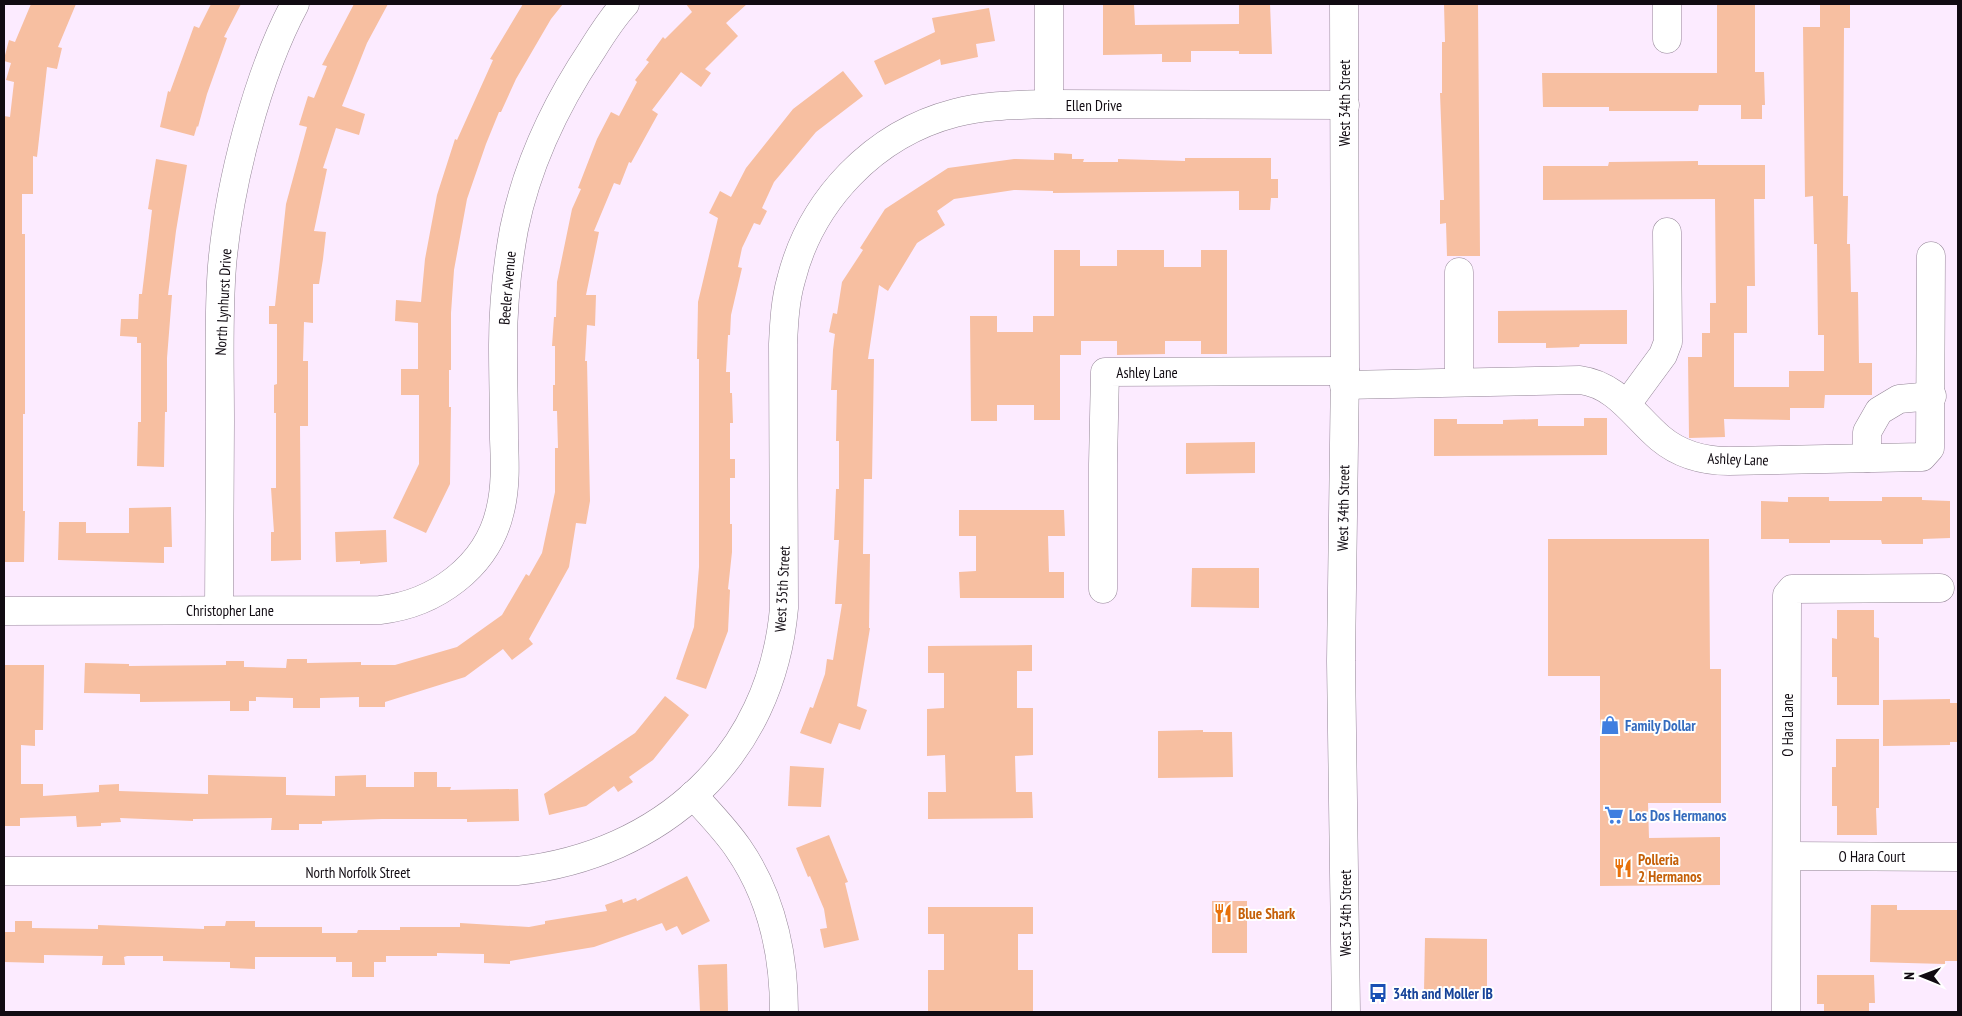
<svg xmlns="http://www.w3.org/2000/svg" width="1962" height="1016" viewBox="0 0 1962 1016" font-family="'PT Sans Narrow',sans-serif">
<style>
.building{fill:#f7bfa1}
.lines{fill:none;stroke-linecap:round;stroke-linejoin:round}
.minor-casing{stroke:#938596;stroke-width:29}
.minor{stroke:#fff;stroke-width:28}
.labels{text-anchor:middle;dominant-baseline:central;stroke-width:4;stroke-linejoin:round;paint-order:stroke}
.street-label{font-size:15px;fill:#110b12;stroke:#fff}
.shop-label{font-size:15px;font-weight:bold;fill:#366cbe;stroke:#fff;text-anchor:start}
.food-label{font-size:15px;font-weight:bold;fill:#c56008;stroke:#fff;text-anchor:start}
.transit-label{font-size:15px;font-weight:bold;fill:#164399;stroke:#fff;text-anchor:start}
</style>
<rect width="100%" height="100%" fill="#fcebff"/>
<g class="building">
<polygon points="31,4 76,4 58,47 62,48 57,69 47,67 37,157 33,156 33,194 22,194 22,234 25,234 25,414 23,414 23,511 25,511 24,562 4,562 4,116 10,117 14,82 6,80 11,63 4,61 4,59 9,40 15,42"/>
<polygon points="211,4 241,4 224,37 227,38 207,94 198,127 197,126 194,136 160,127 168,91 170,92 194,26 199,28"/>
<polygon points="354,4 388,4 367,43 342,106 365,114 359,135 336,128 323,168 327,169 314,231 326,232 323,259 319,284 313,284 313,323 304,322 303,361 308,361 308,426 300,426 301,560 271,561 271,532 274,532 271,488 276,488 276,413 274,413 274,385 277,384 277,324 269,324 269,306 275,306 286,204 307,127 299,125 308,96 314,98 327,66 322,65"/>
<polygon points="523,4 563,4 551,19 516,79 501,112 499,112 486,144 467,199 454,270 451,313 451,370 449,370 449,407 451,407 450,484 426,533 393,518 419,464 419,395 401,395 401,369 418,369 418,323 395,321 396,300 421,302 425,259 437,195 455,139 457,140 493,60 490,59"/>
<polygon points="686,4 747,4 726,23 738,36 705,69 711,73 701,87 681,72 652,110 658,114 631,163 629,162 620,185 614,183 594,231 599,232 586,295 596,295 595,326 587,325 585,361 587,361 590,501 586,524 576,523 569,567 529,639 533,644 512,660 503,649 465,677 385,702 385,707 359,707 359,697 320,698 320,708 293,708 293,698 256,697 256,701 249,701 249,711 230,711 230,701 140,702 140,694 84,693 85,663 129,664 129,666 226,665 226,661 244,661 244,667 286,668 287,659 307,659 307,663 361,662 361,665 395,665 457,647 502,615 526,574 529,576 542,553 555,492 555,448 558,448 557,411 553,411 553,385 555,385 555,346 552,346 554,317 556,317 557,282 572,209 581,189 578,188 597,139 611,112 619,116 637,82 635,80 649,62 646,60 663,37 665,39 692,12"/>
<polygon points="1103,4 1134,4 1135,25 1239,24 1239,4 1270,4 1272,54 1239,54 1239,51 1191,51 1191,62 1162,62 1162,54 1103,55"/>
<polygon points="1444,4 1478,4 1480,256 1447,256 1446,223 1440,224 1440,200 1444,200 1440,93 1442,93 1442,42 1445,42"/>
<polygon points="1717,4 1755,4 1755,72 1764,72 1765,105 1762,105 1762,119 1741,119 1741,105 1699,105 1698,111 1609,111 1609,107 1543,107 1542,73 1717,73"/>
<polygon points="1820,4 1850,4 1850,28 1844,28 1843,196 1848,196 1847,244 1850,244 1851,292 1858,292 1859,363 1872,363 1872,395 1825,395 1824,408 1790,408 1790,420 1724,419 1725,437 1689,438 1688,357 1702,357 1702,333 1710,333 1710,303 1716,303 1715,199 1543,200 1543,166 1608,166 1609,162 1698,161 1698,165 1765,165 1765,199 1754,199 1755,286 1747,286 1747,333 1734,333 1734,387 1789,387 1789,371 1824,371 1824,335 1818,335 1817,244 1814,244 1813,196 1805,197 1803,27 1820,27"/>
<polygon points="989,8 995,41 976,44 978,57 941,65 940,59 885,85 874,61 935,32 932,18"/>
<polygon points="843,71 863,96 816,132 774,182 762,208 767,211 760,225 754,223 742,248 738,267 742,268 731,315 730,335 728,335 726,372 730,372 730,393 732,393 733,423 730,423 730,459 735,459 735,478 730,478 730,524 732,524 732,552 728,589 730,590 728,631 706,689 676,679 694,627 699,567 699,359 697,359 698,302 718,218 709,213 720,191 731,197 746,168 793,109"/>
<polygon points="1054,153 1072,154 1072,159 1084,159 1083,162 1118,162 1118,159 1185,161 1185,158 1271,158 1271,179 1278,179 1278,198 1271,198 1270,210 1239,210 1239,191 1053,193 1053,191 1014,190 954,199 937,211 945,225 917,243 888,291 879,285 868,359 874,359 872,479 864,479 863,554 870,554 869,628 870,628 857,706 867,710 860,730 839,723 831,744 800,733 810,707 813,708 825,674 827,659 833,660 842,604 835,604 839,540 834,540 835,516 836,489 839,489 839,441 836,441 837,390 831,390 833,350 835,334 829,332 833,313 837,314 842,282 863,250 860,248 885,209 948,168 1014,159 1054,160"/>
<polygon points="156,159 187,165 176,231 168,295 172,295 167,358 167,412 165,412 164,467 137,466 138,422 141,422 141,343 137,343 137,337 120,336 121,319 138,319 139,294 142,294 152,210 148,209"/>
<polygon points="1054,250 1080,250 1080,266 1117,266 1117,250 1164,250 1164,267 1201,267 1201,250 1227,250 1227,354 1201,354 1201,341 1165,341 1165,354 1117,355 1117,341 1081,341 1081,355 1060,355 1060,420 1034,420 1034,405 997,405 997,421 971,421 970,316 997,316 997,332 1033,332 1033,316 1054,316"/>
<polygon points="1627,310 1627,344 1580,344 1579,347 1546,348 1546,343 1498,343 1498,311"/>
<polygon points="1584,418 1607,418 1607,455 1434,456 1434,419 1457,419 1457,424 1503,424 1503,420 1538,419 1538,426 1584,426"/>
<polygon points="1255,442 1255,473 1186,474 1186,443"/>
<polygon points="1788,497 1829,497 1829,501 1882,501 1882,497 1922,497 1922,500 1950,501 1950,538 1923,539 1923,544 1882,544 1881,540 1830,540 1830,543 1789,543 1789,539 1761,539 1761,501 1788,502"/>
<polygon points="171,507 172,547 164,547 164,563 58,560 59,522 86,522 86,533 129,533 129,508"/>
<polygon points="959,510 1064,510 1065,536 1048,536 1049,572 1064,572 1064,598 960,598 959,572 976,571 976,536 959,536"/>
<polygon points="386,530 387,562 360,564 360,561 336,562 335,532"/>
<polygon points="1548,539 1709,539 1710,669 1721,669 1721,803 1648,803 1649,838 1720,837 1720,885 1600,886 1600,676 1548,676"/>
<polygon points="1192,568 1259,568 1259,608 1191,607"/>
<polygon points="1837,610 1874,610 1874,637 1879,638 1879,705 1837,705 1837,677 1832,677 1832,638 1837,639"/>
<polygon points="1032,645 1032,671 1017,671 1017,708 1033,708 1033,755 1015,756 1016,792 1032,792 1033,818 928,819 928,792 946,792 945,755 927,756 927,709 944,708 944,673 928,673 928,646"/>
<polygon points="4,665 44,665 43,730 35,730 35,746 21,745 21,784 43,784 43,796 99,792 99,785 119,784 119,791 208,794 208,775 286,777 286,795 335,796 335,776 366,775 366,787 414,787 414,772 437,772 437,787 451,787 450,790 518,789 519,821 467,822 467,819 382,819 322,821 322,824 299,824 299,830 271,830 272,818 193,819 193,821 120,818 121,822 101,823 101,826 77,827 76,816 20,818 20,826 4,826"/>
<polygon points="665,696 689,715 653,760 629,777 633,782 618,792 614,786 586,806 549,815 544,794 635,733"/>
<polygon points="1950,699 1950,703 1958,703 1958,742 1950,742 1950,745 1883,746 1883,700"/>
<polygon points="1203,730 1203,732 1232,732 1233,777 1158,778 1158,731"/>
<polygon points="1836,739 1879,739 1879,808 1876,808 1877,835 1837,835 1837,806 1832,806 1832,767 1836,767"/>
<polygon points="790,766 824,768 821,807 788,806"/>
<polygon points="829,835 848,882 845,883 859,940 824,948 820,929 827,928 824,909 810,876 808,877 796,848"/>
<polygon points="687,876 710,921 682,935 677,926 666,931 662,923 594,947 510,961 510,964 484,963 484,954 437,953 437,956 386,956 386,962 374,962 374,977 352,977 352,962 336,962 336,957 255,957 255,969 230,968 230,962 163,961 163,956 127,956 124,957 125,965 102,965 103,956 44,955 44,963 4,962 4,932 15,932 15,921 32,921 32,928 98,929 98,925 204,929 204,926 225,926 226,921 255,921 255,927 322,927 322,933 357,933 358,930 400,930 400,927 460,927 460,923 529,927 545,924 545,921 607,911 605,905 622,899 623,903 636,898 637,901"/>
<rect x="1212" y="901" width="35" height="52"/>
<polygon points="1871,905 1897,905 1897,910 1958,910 1958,961 1945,961 1945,964 1870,962"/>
<polygon points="928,907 1033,907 1033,934 1018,934 1018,970 1033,970 1033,1012 928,1012 928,970 944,970 944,934 928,934"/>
<polygon points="1425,938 1487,939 1487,992 1424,991"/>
<polygon points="727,964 728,1012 700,1012 698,965"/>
<polygon points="1817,975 1874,975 1875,1003 1869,1003 1869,1012 1824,1012 1824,1004 1817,1004"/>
</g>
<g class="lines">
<g class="minor-casing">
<g id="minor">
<polyline points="1344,4 1345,371 1341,661 1346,1012"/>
<polyline points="1667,4 1667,39"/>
<polyline points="1049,104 1049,4"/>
<polyline points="1459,382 1459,272"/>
<path d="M1344,385L1580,380C1617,385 1634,416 1660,438C1679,454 1704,461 1729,461L1922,457L1930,448L1931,256"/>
<polyline points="1627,404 1663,355 1668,342 1667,232"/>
<polyline points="1867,458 1867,432 1879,411 1899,399 1932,396"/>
<polyline points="1103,589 1103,464 1105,372 1345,371"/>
<path d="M219,610C219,547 220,484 220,421C220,369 218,317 222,266C229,185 257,75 295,4"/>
<path d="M4,611L380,610C435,604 487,567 500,511C506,487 505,463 504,439C504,408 503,376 503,345C503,306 507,267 514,229C527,165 556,104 592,50C602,34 612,18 625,4"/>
<path d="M693,795C708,812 725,829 738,848C772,897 784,953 784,1012"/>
<polyline points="1787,856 1958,857"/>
<path d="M4,871H517C662,855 771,756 784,608L783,344C784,323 785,301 791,280C811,200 874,134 955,113C986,105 1018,105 1049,104L1345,105"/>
<polyline points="1786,1012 1787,595 1792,589 1940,588"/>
</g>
</g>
<use href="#minor" class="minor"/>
</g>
<defs>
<g id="shop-bare" transform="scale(1.5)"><path d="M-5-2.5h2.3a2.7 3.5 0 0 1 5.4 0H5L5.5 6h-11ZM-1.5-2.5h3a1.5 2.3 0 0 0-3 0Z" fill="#3f7fe0" stroke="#fff" stroke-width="2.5" paint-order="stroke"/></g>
<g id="supermarket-bare" transform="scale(1.5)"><path d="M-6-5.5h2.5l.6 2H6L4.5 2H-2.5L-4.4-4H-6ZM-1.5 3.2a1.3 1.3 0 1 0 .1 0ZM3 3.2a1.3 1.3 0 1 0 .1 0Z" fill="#3f7fe0" stroke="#fff" stroke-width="2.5" paint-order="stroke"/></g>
<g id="restaurant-bare" transform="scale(1.5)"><path d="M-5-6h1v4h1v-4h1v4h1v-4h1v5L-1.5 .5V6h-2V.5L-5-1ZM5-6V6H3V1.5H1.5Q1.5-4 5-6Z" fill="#e8710a" stroke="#fff" stroke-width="2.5" paint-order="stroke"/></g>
<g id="bus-bare" transform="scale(1.5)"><path d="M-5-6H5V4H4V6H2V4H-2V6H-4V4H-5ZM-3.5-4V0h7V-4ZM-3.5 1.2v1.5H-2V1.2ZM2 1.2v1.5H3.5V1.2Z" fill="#1a4fb4" stroke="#fff" stroke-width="2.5" paint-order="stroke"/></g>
</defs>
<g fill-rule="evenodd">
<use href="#shop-bare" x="1610" y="725"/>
<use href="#supermarket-bare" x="1614" y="815"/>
<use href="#restaurant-bare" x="1623" y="868"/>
<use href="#restaurant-bare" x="1223" y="913"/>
<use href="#bus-bare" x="1378" y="993"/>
</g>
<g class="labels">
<g class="street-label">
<text transform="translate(1344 103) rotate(-90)">West 34th Street</text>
<text x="1094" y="105">Ellen Drive</text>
<text transform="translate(507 288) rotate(-85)">Beeler Avenue</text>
<text transform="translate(223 302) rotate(-87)">North Lynhurst Drive</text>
<text x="1147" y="372">Ashley Lane</text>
<text transform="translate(1738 459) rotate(2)">Ashley Lane</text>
<text transform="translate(1343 508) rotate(-89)">West 34th Street</text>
<text transform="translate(782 589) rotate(-87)">West 35th Street</text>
<text x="230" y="610">Christopher Lane</text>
<text transform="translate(1787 725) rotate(-90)">O Hara Lane</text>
<text x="1872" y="856">O Hara Court</text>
<text x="358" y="872">North Norfolk Street</text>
<text transform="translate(1345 913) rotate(-90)">West 34th Street</text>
</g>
<g class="shop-label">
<text x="1625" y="725">Family Dollar</text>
<text x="1629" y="815">Los Dos Hermanos</text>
</g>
<g class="food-label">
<text x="1638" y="859">Polleria<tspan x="1638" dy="17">2 Hermanos</tspan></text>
<text x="1238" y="913">Blue Shark</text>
</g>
<g class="transit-label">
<text x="1393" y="993">34th and Moller IB</text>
</g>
</g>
<rect width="1962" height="1016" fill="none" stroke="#110b12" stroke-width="10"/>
<g transform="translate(1922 976) rotate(271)" stroke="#ffffff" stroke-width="4" paint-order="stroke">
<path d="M0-4L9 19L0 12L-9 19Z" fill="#110b12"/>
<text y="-8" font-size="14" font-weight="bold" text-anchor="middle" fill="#110b12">N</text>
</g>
</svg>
